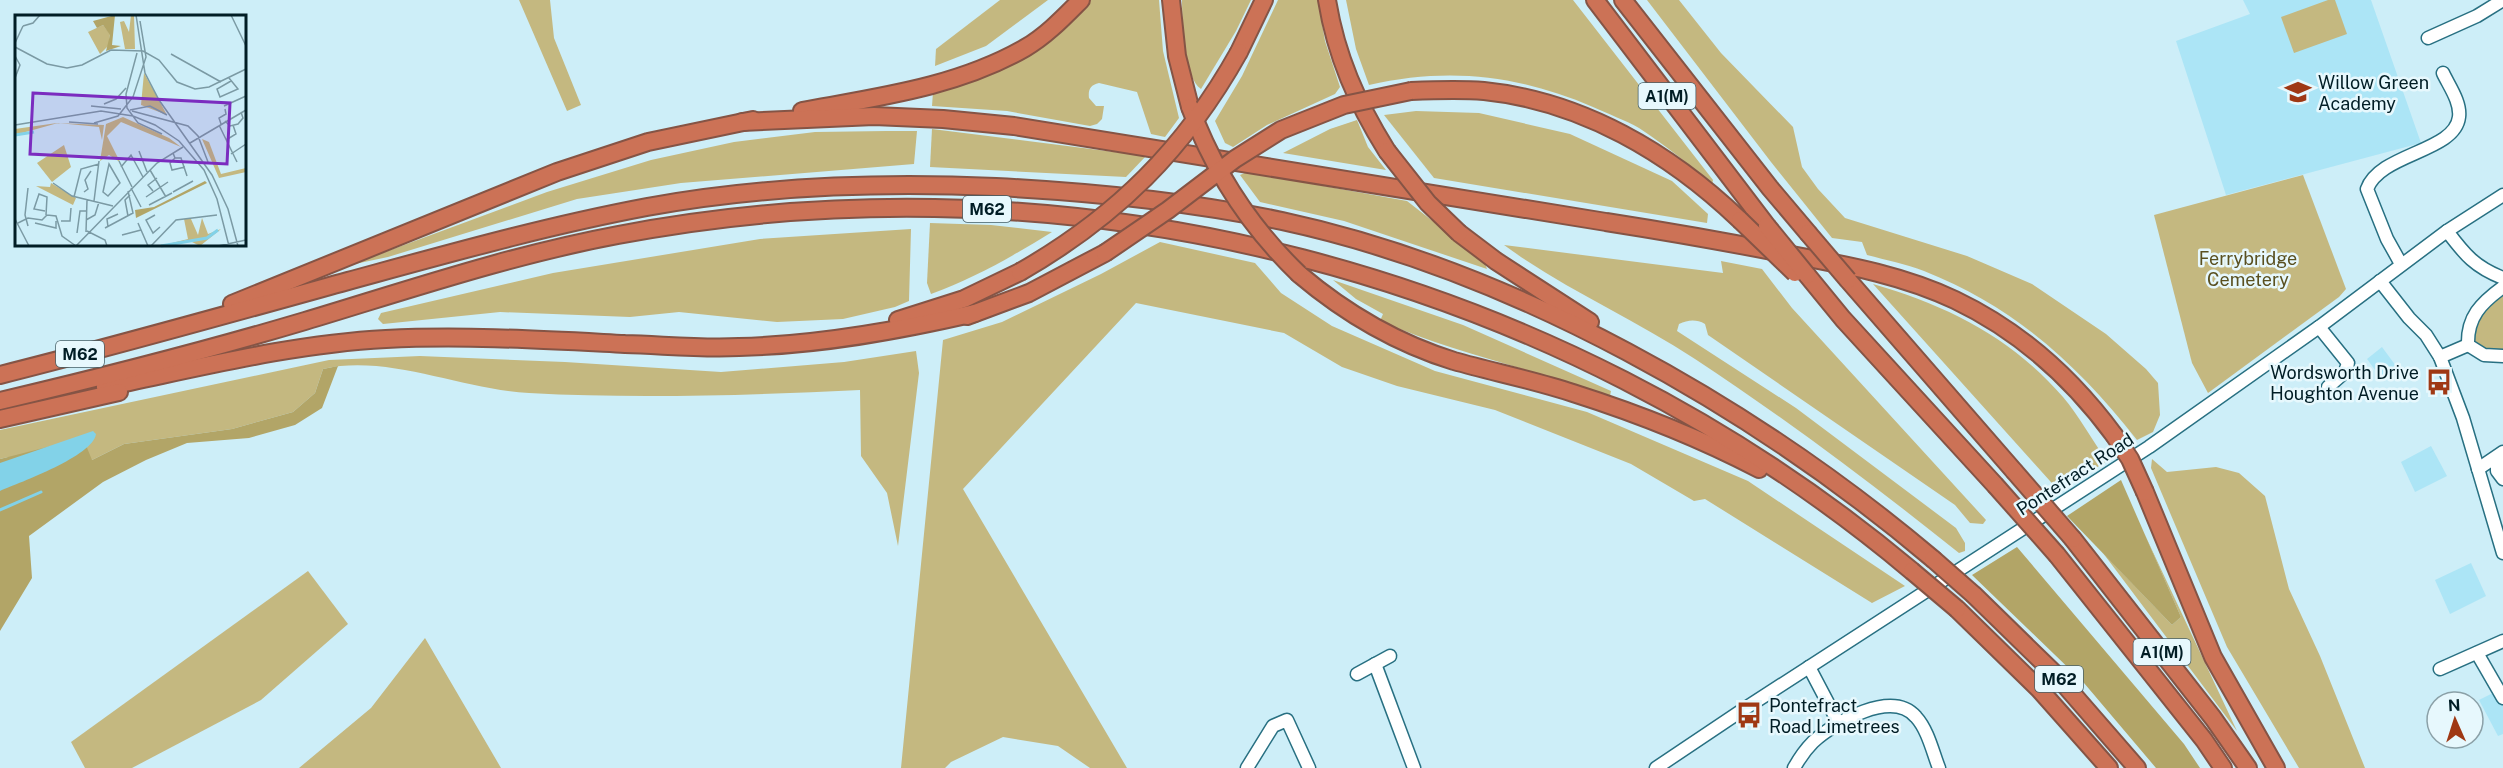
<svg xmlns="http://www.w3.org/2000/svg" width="2503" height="768" viewBox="0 0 2503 768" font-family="'Public Sans',sans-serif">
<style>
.built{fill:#ace5f6}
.green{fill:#c4b880}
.forest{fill:#b2a567}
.water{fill:#82d2e8}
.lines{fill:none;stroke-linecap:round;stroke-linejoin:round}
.stream{stroke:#82d2e8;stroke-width:3}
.minor-casing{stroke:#287082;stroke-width:15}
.highway-casing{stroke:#855445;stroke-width:20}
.minor{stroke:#fff;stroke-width:12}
.highway{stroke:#cc7256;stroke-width:16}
.highway-bridge-casing{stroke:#855445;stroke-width:20;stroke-linecap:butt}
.highway-bridge{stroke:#cc7256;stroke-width:16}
.labels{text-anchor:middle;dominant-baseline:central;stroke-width:5;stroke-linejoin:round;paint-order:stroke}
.shield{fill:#e7f8fd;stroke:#465f66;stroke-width:1.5}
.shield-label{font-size:16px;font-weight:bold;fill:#011d25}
.poi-label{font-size:18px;fill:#011d25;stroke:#e7f8fd;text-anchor:start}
.park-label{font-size:18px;fill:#5a5020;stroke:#e7f8fd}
.street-label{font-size:18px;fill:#011d25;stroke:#e7f8fd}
.inset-river{fill:none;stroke:#82d2e8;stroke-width:3}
.inset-road{fill:none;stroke:#7b9aa4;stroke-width:1.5}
.view{fill:#7b2cbf;fill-opacity:0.15;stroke:#7b2cbf;stroke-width:3}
.inset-edge{fill:none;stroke:#011d25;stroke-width:3}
</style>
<rect width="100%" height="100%" fill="#cdeef8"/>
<g class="built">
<polygon points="2243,0 2371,0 2421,143 2226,195 2176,41 2250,14"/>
<polygon points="2382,347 2396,366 2381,378 2367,359"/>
<polygon points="2431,446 2447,476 2415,492 2401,462"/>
<polygon points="2471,563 2486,596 2450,614 2435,580"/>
<polygon points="2503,688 2503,734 2498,736 2479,700"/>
</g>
<g class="green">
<polygon points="519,0 550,0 554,38 581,105 567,111"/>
<polygon points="1000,0 1048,0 986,46 935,66 936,49"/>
<path d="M1085,0H1159L1163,51L1179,118L1165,137L1151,134L1137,92L1099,83C1090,85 1088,90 1089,98L1096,106H1104L1102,119L1097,124L1090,126L1007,111L932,106L933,92L985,73Z"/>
<path d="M1182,0H1251L1236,31L1201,89C1184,79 1182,19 1182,0Z"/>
<polygon points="1278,0 1318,0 1325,41 1340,87 1335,94 1267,125 1233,147 1225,143 1215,121 1242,76"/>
<path d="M1346,0H1573L1713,180L1712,185C1689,164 1665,145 1639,128C1625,120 1608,114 1593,107C1518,75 1449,67 1369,85L1356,49Z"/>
<path d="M1647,0H1679L1721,53L1793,127L1802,167L1818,189L1845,218L1967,256L2032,284L2106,334L2146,369L2158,383L2160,415L2153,432L2137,440C2078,365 2015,307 1924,271C1906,264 1886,260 1867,255L1862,242L1832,238L1771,162Z"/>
<polygon points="2328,0 2335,0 2347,34 2294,53 2281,17"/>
<polygon points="1416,111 1479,113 1570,134 1672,181 1708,214 1707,223 1434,178 1384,115"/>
<polygon points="1357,120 1368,147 1386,170 1283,153 1330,129"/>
<polygon points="932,129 1146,156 1126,177 930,167"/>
<polygon points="886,131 917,131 914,164 681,183 577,199 388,257 350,265 547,192 651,160 734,142 815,132"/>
<polygon points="1247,172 1407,201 1484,261 1487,269 1344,221 1260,202 1240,175"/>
<polygon points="2303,175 2346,289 2339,297 2208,393 2192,363 2154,215"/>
<path d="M930,223L991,225L1052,232C1013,256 975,278 931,294L927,283Z"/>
<polygon points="911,229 909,301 895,307 843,319 777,322 679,312 630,317 500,312 383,324 378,319 381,313 553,273 760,239"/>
<polygon points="1160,242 1255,263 1281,293 1332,326 1435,371 1587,412 1748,481 1905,586 1872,603 1705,499 1694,501 1631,464 1495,410 1397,386 1342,367 1284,333 1136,303 963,489 1127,768 1090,768 1058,746 1003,737 951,762 945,768 901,768 943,340 1002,322 1101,274"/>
<path d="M1504,245L1723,273L1721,261L1762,269L1792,308L1986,520L1983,524L1970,523L1955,505L1708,335L1705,324C1696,319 1688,320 1679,324L1677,331L1796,408L1956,528L1965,543V551L1959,553C1874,485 1786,419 1695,359C1633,318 1564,289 1504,245Z"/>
<path d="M1333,280L1463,325L1611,391L1610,396C1534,370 1455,353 1380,321L1383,314L1356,299Z"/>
<path d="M1873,284C1948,306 2011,337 2063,397C2079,416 2092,440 2107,461L2059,491Z"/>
<polygon points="2503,287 2503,356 2468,345 2471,318"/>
<path d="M916,351L919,373L898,546L887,493L861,456L860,390C750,395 639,399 529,393C462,390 389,354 323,369L315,393L293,412L232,429L124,444L92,460L8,457L0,459V430L329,360L420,356L565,362L721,372L844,362Z"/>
<polygon points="2152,459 2167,472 2216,467 2239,473 2265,496 2289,589 2320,656 2365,768 2299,768 2227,647 2151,468"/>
<polygon points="2144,533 2237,731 2103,553 2172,625 2181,617"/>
<polygon points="308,571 348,624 261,700 132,768 85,768 71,742"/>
<polygon points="425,638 501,768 299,768 371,708"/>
</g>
<g class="forest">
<polygon points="338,366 322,408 295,425 249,438 187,443 146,460 103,482 29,536 32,578 0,631 0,459 83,438 92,460 124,444 232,429 293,412 315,393 323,369"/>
<polygon points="2121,480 2181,617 2172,625 2067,516"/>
<polygon points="2017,547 2184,744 2200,768 2156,768 2084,683 1972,575"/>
</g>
<path class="water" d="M93,431L96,434C93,456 21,482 0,491V463Z"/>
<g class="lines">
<polyline class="stream" points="0,510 41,492"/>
<g class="minor-casing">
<g id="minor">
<polyline points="2428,38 2477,16 2503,0"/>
<path d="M2447,231C2465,255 2475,267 2503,278"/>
<path d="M2401,264L2387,239L2367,189C2380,153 2455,152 2459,117C2461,102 2449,86 2443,73"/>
<polyline points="2380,281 2409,318 2426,335 2440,357 2463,418 2503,553"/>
<path d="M2503,287C2481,303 2467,317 2468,345L2484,355L2503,356"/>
<polyline points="2319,327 2348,363 2345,372 2328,387"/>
<polyline points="2440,357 2468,345"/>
<polyline points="2497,457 2497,471 2503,479"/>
<polyline points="2478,469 2503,452"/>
<polyline points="2477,653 2503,698"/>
<polyline points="1375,664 1414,768"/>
<polyline points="1809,667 1839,724"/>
<polyline points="2440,669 2503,641"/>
<polyline points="1357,674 1390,656"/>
<polyline points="1247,768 1273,726 1287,720 1309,768"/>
<polyline points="1656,768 1741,711 2149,447 2319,327 2447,231 2503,195"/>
<path d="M1794,768C1799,759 1805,750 1813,742C1835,722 1892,689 1916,717C1928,730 1933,753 1939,768"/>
</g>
</g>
<g class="highway-casing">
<g id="highway">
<polyline points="1171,0 1177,56 1190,107"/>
<path d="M1327,0C1336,56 1357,103 1387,151"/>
<polyline points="1595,0 1767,226"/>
<polyline points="1623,0 1770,188 1808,233"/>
<polyline points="1239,52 1264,0"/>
<path d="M1411,91C1435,90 1459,89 1484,91C1582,101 1670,153 1740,220"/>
<path d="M802,111C878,97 957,87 1025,48C1046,36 1064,17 1081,0"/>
<path d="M742,122L874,116L943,119L1014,126C1212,158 1409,190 1606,222C1670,232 1733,243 1797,256C1851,266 1904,276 1955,300C2020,331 2072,378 2114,435"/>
<polyline points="1459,233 1496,261 1590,322"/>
<path d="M1299,274C1345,313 1396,343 1454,361C1493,372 1534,380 1573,393C1636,413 1700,438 1759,469"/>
<polyline points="1807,275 1843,319 1995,485"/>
<polyline points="1848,280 2014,471"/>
<polyline points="232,304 557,172 648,142 753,120"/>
<polyline points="967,316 1029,293 1105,253"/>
<polyline points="898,320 964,299 1020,272"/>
<path d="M0,375C116,346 232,313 348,281C447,254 546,226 647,207C761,186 881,182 996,187C1092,192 1187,201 1282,221C1514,271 1753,407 1933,559"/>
<path d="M105,387C198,368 291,344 386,339C465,335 546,340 625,344C663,345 701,349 739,347C819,345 897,331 975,313"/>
<path d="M0,401C102,377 204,351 305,321C408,290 511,255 618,235C1074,148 1556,272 1912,571"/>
<polyline points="0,419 119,392"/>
<polyline points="2145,492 2213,657 2276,768"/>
<polyline points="2073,539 2213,718 2248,768"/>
<polyline points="2057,555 2204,740 2223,768"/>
<polyline points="1974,595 2057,676 2137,768"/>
<polyline points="1957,609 2039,689 2109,768"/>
</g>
</g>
<use href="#minor" class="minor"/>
<use href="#highway" class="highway"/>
<g class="highway-bridge-casing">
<g id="highway-bridge">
<path d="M1190,107C1214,172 1249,226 1299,274"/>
<polyline points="1387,151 1428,203 1459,233"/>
<polyline points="1740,220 1795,273"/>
<polyline points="1767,226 1807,275"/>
<polyline points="1808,233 1848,280"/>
<polyline points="1105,253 1168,210 1235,159 1281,130 1344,105 1411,91"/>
<path d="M1020,272C1116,217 1185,149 1239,52"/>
<polyline points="2114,435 2130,459 2145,492"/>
<polyline points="2014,471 2073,539"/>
<polyline points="1995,485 2057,555"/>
<polyline points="1933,559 1974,595"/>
<polyline points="1912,571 1957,609"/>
</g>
</g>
<use href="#highway-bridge" class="highway-bridge"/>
</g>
<defs>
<g id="school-bare" transform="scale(2.07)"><path d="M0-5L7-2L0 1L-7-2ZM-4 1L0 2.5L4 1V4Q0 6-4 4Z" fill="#9f3814" stroke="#e7f8fd" stroke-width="2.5" paint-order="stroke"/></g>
<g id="bus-bare" transform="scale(2.07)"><path d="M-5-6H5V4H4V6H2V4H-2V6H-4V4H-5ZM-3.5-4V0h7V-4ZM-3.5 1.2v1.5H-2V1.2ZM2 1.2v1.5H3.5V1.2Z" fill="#9f3814" stroke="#e7f8fd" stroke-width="2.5" paint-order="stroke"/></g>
</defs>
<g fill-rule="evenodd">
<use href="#school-bare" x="2298" y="92"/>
<use href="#bus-bare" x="2439" y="382"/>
<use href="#bus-bare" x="1749" y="715"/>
</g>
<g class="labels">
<g class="shield">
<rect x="1638.5" y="83" width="57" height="26" rx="4.5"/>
<rect x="963" y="196" width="48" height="26" rx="4.5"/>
<rect x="56" y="341" width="48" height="26" rx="4.5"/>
<rect x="2133.5" y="639" width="57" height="26" rx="4.5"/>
<rect x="2035" y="666" width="48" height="26" rx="4.5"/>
</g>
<g class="shield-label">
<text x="1667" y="96">A1(M)</text>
<text x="987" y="209">M62</text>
<text x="80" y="354">M62</text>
<text x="2162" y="652">A1(M)</text>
<text x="2059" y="679">M62</text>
</g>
<g class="poi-label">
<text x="2318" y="82">Willow Green<tspan x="2318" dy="21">Academy</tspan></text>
<text x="2419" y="372" text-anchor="end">Wordsworth Drive<tspan x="2419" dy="21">Houghton Avenue</tspan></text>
<text x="1769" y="705">Pontefract<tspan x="1769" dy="21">Road Limetrees</tspan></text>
</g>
<g class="park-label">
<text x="2248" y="258">Ferrybridge<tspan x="2248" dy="21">Cemetery</tspan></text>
</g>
<g class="street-label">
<text transform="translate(2075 474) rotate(-33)">Pontefract Road</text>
</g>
</g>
<g transform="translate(15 15)">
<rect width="231" height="231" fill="#cdeef8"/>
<path d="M116,0H119L120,34H110L105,7L109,6L114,17ZM88,10L95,19L94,30L85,39L73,17ZM129,58L152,100L126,90ZM108,102L154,123L166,132L106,107L92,121L105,147L94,140L85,146L91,109ZM42,108L89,110L87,125L84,112L43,108L0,120V114ZM187,124L194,127L206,159L231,153V157L204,163ZM49,130L56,152L37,167L22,148ZM36,168L61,183L58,190L21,171L35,172ZM187,203L193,219L206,214L185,231L173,225L145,231L173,224L169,204H176L183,220Z" fill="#c4b880"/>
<path d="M100,0L97,30L106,31L91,36L95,20L88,10L82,13L78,6ZM190,166L192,168L121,203L120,195L139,192Z" fill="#b2a567"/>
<path class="inset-river" d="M0,120L19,117M146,231L192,223L203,215"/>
<path class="inset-road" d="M121,0L130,58L144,85L197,160L213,194L223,231M216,0L231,31M8,11L18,8L25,0M0,28L8,11M0,32L32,49L52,53L67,50L96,35L128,36L144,45L162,67L180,74L194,72L231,54M122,38L111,79L112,93L123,108L147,119M156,39L206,67M0,41L5,50L0,63M214,63L223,74L205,82L202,74L216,66M89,89L101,84L111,73M76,91L106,94M209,91L231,81M115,95L135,91L152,100M117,96L173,111L183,121L193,147M210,106L215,111L223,109L228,103L226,97M54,107L83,109M79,108L103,101L118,82L131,42L125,6M206,109L204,103L211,99L210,94M0,110L86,96L118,101L140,110L164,126L189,155L202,184L214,231M204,110L222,147M211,125L221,119L218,110M175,128L231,95M124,136L132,157M158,138L160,143H166L172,161M216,139L231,129M160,143L155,148L157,155L170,152M104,146L117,172M94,149L105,168L93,181L88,177ZM106,152L116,140L128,162M135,155L151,182M38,168L57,181L98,191M116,173L126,192M138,176L133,170L142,163M69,177L73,174L70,165L76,156M158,177L178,166M59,182L66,154L84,149M131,182L153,167M79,186L84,146M134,190L157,178M30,196L19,194L24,179L32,182L31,200M140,200L131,205L138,218L145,212M113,201L110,185L115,180M0,204L14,231M71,205L80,200L84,187M46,206H55L56,193M3,208L13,203L27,205L32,200L41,201L47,221L61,231M20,208L41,213V206M123,208L133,231M13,211L10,200L13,173M93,212L92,204L103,199M90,213L118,198L113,176M72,216L90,225L92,231M71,217L72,185M62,218L65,196H71M107,220L126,215M61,231L142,148L168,132M136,231L161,205L202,200M203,231L231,225"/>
<path class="view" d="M18,78L215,88L212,149L15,139Z"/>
<rect width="231" height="231" class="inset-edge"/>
</g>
<g transform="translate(2455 720) rotate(357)"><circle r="28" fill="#e7f8fd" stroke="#8ba0a7" stroke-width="1.5"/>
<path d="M0-4.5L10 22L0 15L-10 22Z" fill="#9f3814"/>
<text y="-9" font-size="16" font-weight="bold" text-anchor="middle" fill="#011d25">N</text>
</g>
</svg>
